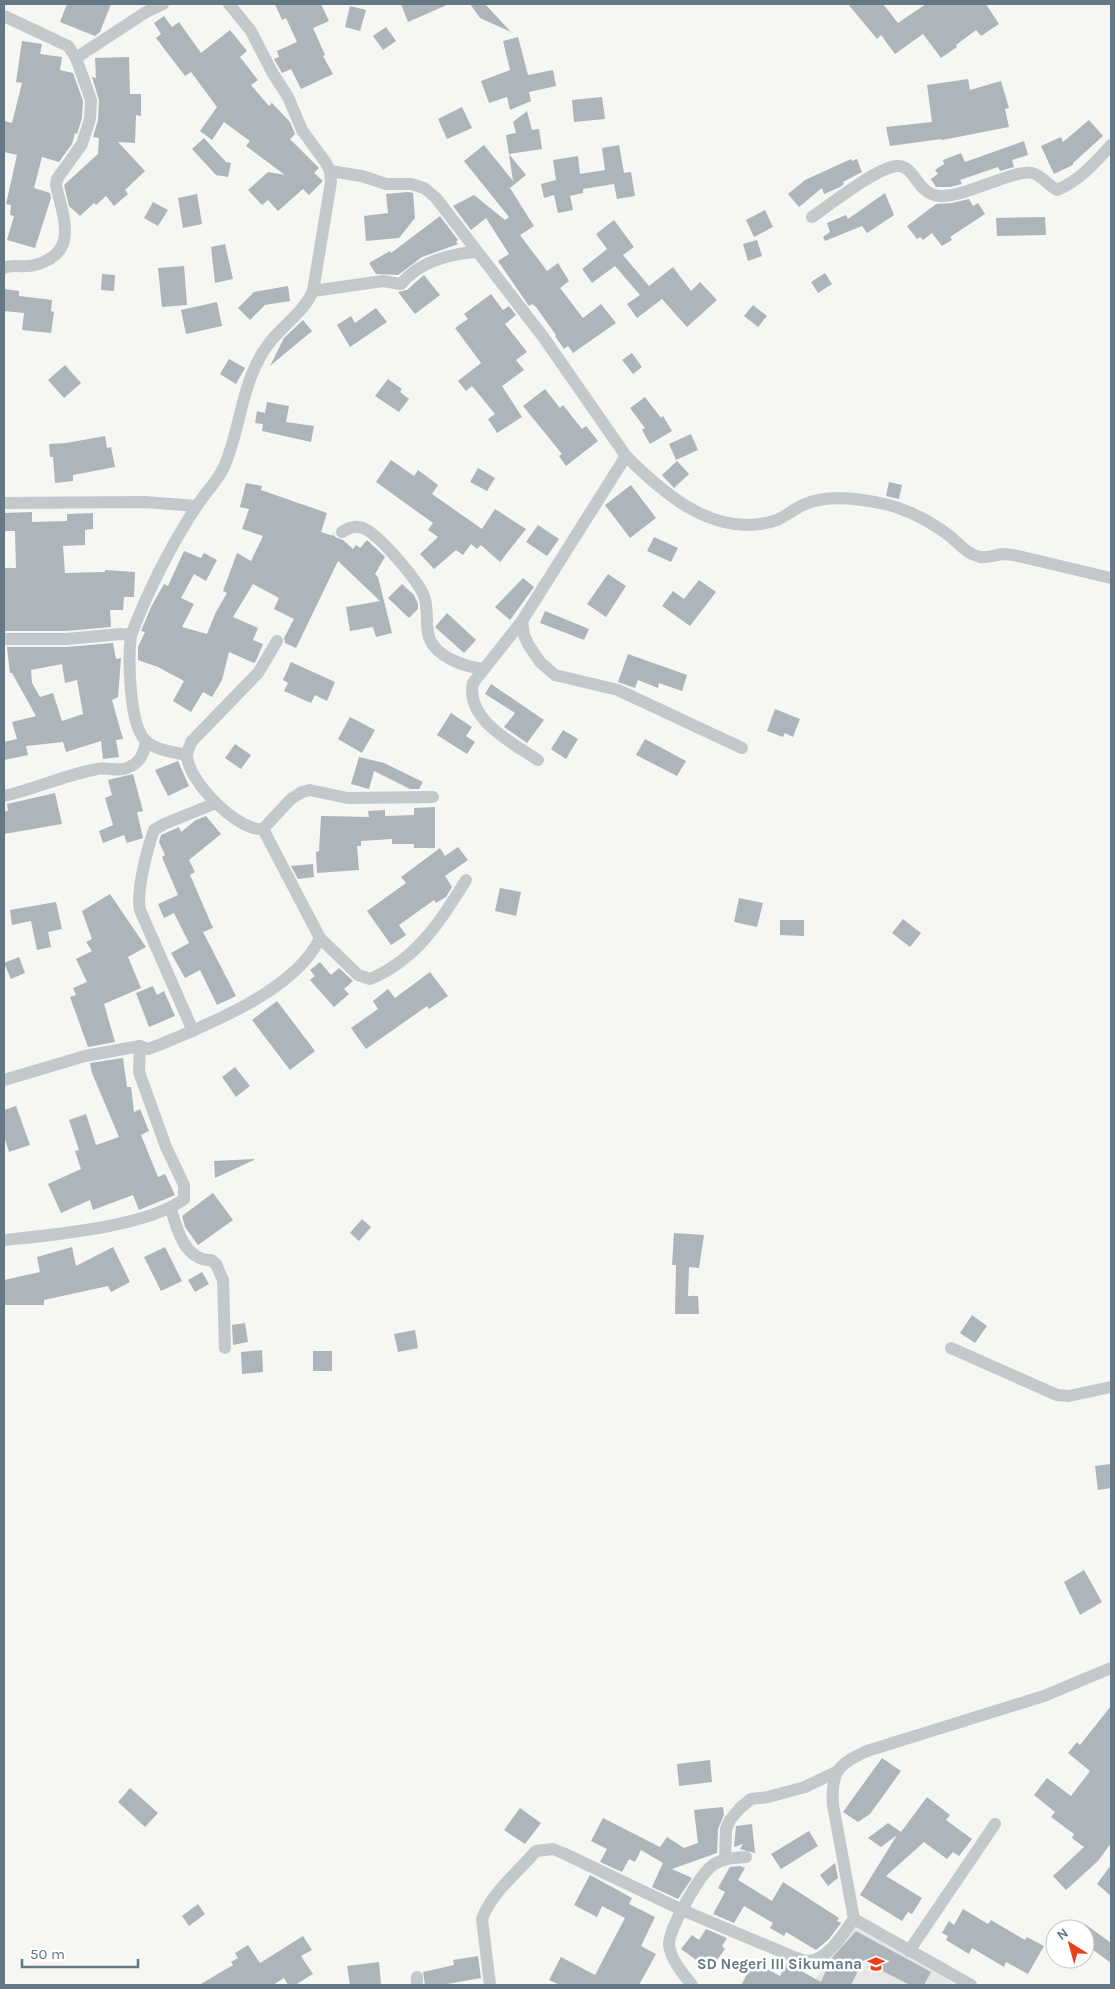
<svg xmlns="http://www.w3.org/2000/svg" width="1115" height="1989" viewBox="0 0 1115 1989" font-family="Karla,sans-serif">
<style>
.built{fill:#e7e8e6}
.building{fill:#adb5ba;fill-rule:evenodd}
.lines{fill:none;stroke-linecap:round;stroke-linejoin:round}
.street{stroke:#c3c8ca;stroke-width:12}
.labels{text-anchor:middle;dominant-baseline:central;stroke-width:5;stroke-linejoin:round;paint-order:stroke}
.poi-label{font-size:15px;font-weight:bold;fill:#647885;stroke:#fff;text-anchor:end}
</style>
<rect width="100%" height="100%" fill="#f6f6f2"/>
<polygon class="built" points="852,1923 947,1974 952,1983 951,1985 813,1985 829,1953"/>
<g class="building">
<polygon points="67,4 111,4 100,32 95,36 60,22"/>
<polygon points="275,4 321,4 329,21 313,28 325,55 323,56 333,74 301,89 291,69 282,73 274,59 279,57 277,51 297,42 286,18 282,20"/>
<polygon points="401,4 449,4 408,22"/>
<polygon points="470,4 485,4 511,32 480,18"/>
<polygon points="848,4 883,4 898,23 926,4 986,4 999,24 981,36 976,30 956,45 957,47 941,58 923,34 895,54 881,35 877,39"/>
<polygon points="350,6 366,10 360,31 345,27"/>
<polygon points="164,16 172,27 179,22 201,53 230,30 247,51 240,57 258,80 251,85 269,106 272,103 290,122 295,134 290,139 319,168 314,173 323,181 309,195 303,189 278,211 268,200 262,205 248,190 268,172 285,175 246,146 250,141 224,122 212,140 200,131 217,107 191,72 185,76 156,38 161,34 154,23"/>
<polygon points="386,27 396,41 383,50 373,36"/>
<polygon points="518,37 528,75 553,70 556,86 529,92 531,101 510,110 507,97 489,103 481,81 510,70 503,41"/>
<polygon points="22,41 42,44 40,54 62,57 60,70 73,73 83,101 82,118 77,134 75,133 72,144 59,162 42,157 34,188 50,193 51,198 35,248 7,240 14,216 10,215 11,205 6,204 17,155 4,152 4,121 12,123 22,83 16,82"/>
<polygon points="129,57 130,94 141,94 141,116 136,115 135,143 118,142 145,171 125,190 128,194 114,206 106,196 96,205 94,203 80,216 69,206 64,185 98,154 99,138 93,137 98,120 99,100 92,77 96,78 95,58"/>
<polygon points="968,79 970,90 1001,81 1009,108 1005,109 1009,127 942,140 941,139 890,146 886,127 932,122 927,85"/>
<polygon points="602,97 605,119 574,122 572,100"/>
<polygon points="462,107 472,128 447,139 438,119"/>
<polygon points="527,111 532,130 539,129 542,149 509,154 526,175 510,188 534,226 520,235 547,271 558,263 569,281 560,288 583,318 601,304 616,323 573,353 568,346 564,349 555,336 556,335 536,307 532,304 529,306 498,261 509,254 486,218 471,230 453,206 474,195 505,220 509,217 464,161 484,145 513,181 506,135 516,133 513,122"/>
<polygon points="1089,120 1103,136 1073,163 1073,165 1054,174 1041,146 1061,137 1063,142"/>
<polygon points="204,138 226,162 231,163 228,177 216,175 192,149"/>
<polygon points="1024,141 1028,155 1012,160 1014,167 1000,171 998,167 960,180 962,184 950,187 936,187 931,179 938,174 935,170 944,164 943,160 961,153 965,162"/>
<polygon points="619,145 624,173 631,172 635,196 617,199 614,184 583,189 583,193 570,196 573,210 558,213 554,195 544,198 541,184 556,180 553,160 578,156 580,174 605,170 602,148"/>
<polygon points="851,159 852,161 857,159 862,172 843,182 844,184 840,187 824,194 822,188 799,207 788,194 805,180"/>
<polygon points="408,192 413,193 415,218 399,238 366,241 364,216 388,213 386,194"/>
<polygon points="885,193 894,215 867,233 862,226 825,241 823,237 830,232 827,223 846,215 848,219"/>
<polygon points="197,194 202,224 183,228 178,198"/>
<polygon points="969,199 973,206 978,203 985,214 950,237 952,240 942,246 932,233 923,240 920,237 917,239 907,226 936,204 952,203"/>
<polygon points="153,202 168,210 158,226 144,218"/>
<polygon points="765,210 773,227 754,237 746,220"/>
<polygon points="440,216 458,240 456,242 458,244 422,257 398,275 376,274 369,263 390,251 391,253"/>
<polygon points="1045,217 1046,235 997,236 996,218"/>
<polygon points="614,220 634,247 623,255 649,286 673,267 691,291 700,282 717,300 687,327 662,299 637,318 627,304 640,295 615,266 592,283 582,269 607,249 596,234"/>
<polygon points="757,240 762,256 748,261 743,244"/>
<polygon points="225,244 233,279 215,283 211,247"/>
<polygon points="184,266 187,305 162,307 158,268"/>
<polygon points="825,273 832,284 818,293 811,282"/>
<polygon points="102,274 115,275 114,291 101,290"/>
<polygon points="424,275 440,295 415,314 398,292 407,290"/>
<polygon points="288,286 290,301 265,305 250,320 238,308 254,292"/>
<polygon points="4,289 19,291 19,296 52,300 51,311 54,312 51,333 22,330 24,313 4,311"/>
<polygon points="491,294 503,310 509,306 516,315 505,324 527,352 516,360 524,370 502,386 522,417 497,433 488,419 495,414 472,386 466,391 458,381 481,363 455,328 468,319 464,314"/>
<polygon points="217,302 222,326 186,334 181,310"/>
<polygon points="753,305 767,316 758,327 744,316"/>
<polygon points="376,308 387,322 350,347 337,325 351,316 355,323"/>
<polygon points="303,320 312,331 270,366 284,338"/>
<polygon points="632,353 642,367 633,374 622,360"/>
<polygon points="229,359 245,368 236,384 220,374"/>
<polygon points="65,365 81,383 64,398 48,380"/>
<polygon points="388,379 402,389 400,392 409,399 399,412 375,396"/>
<polygon points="545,389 560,408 563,405 582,429 586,426 598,441 566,466 559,456 562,454 523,406"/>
<polygon points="645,397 661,418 663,416 672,431 650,444 642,430 645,428 630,408"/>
<polygon points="267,402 289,406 286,422 314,426 311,442 262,431 263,424 255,423 257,411 265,413"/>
<polygon points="691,434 698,450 676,460 669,444"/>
<polygon points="105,436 107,448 111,447 115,467 73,475 73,481 55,483 53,457 50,457 49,444 66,443"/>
<polygon points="391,460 414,476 418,470 438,485 432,494 482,529 495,509 526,529 500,562 481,545 477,549 471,544 463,555 456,550 434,569 420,554 438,537 428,530 433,523 376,482"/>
<polygon points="677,461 689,474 674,488 662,475"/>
<polygon points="478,468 495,478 487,491 470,482"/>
<polygon points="889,482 902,485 899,499 886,496"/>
<polygon points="246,483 262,486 261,490 327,513 321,532 334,536 333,531 335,537 343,540 353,549 356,545 360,548 367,540 382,554 385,557 375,574 378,577 392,633 376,637 373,627 350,631 346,607 380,601 338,561 296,648 285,643 284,638 294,619 274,609 279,598 253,584 233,617 258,628 253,640 263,644 256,661 254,663 229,652 222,680 212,697 203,692 191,712 173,701 184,681 158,667 138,660 138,647 145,632 141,631 151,607 164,584 168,586 184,551 201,558 204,553 217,560 206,581 194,574 181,598 194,604 182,627 207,634 215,614 227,593 223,591 237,553 251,561 263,536 242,529 249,509 240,507"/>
<polygon points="631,485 656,518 630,538 605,505"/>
<polygon points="32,512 32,522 67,521 67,514 93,513 93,529 85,530 85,545 63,546 65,573 105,572 105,570 135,572 134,597 124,597 123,610 110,610 111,627 66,631 4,631 4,568 16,568 15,531 4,531 4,513"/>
<polygon points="538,525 559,539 547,556 526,542"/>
<polygon points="654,537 678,548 671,562 647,551"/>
<polygon points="608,574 626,586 606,617 587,604"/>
<polygon points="523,578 534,587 510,620 495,607"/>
<polygon points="699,580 716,592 690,626 662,606 673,591 684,599"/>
<polygon points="402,584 414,595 418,604 418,609 409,618 388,598"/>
<polygon points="545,611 589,629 584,640 540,623"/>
<polygon points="447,613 476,640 464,653 435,627"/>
<path d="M113,643L116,659L121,658L118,697L112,700L123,739L116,740L119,757L103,759L101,741L66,752L63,742L26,746L28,755L4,760V742L17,739L12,722L36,716L12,673H10L7,647H66ZM62,664L65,683L77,680L83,714L62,721L53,693L40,697L32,683L31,670Z"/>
<polygon points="628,654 687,675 682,691 659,683 658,688 638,680 635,688 618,682"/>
<polygon points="291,662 335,682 327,701 315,695 311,703 284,691 288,683 283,680"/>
<polygon points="491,684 544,720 527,743 504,727 515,713 485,694"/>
<polygon points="775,709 800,719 793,737 785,733 783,737 767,731"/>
<polygon points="451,713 472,727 466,736 475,742 467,754 437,735"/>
<polygon points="350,717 375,730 362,753 338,739"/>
<polygon points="563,730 578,739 566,759 551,749"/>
<polygon points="645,739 686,761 677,776 636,755"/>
<polygon points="235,744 251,755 241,769 225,758"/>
<polygon points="359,757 384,763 423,782 419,789 410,789 374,771 369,789 351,784"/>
<polygon points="178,761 189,786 168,796 155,770"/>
<polygon points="133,774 143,811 137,812 143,838 127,843 124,835 103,843 99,831 113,825 105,798 112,795 108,780"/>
<polygon points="55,793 62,824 4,834 4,811 8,811 7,804"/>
<polygon points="435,807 435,848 414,848 414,844 392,844 392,839 361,841 361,846 357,846 359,870 317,873 316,852 319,851 321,816 369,817 368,811 385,810 385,816 414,815 414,808"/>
<polygon points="206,816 221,834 189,860 195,872 190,875 213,928 203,932 236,996 217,1005 200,970 185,978 171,953 189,943 174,913 164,918 158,904 178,895 162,857 165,855 159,842 161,835 179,827 181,832 196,820"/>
<polygon points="458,847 468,860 445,876 452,887 446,897 436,903 434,900 399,925 406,935 391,945 367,911 406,883 401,877 440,848 445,856"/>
<polygon points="313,864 314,877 298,879 291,866"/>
<polygon points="500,888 521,892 516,916 495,911"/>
<polygon points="110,894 146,947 128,957 141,988 104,1004 115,1042 88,1047 70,997 76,995 73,988 87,982 76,959 92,951 86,942 92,939 82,911"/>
<polygon points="739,898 763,903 757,927 734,922"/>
<polygon points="56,902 62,929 48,932 51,947 37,950 31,921 12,925 10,910"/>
<polygon points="903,919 921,933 910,947 892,933"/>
<polygon points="780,920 804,920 804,936 780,935"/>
<polygon points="19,957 25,973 11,979 4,963"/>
<polygon points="320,962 331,975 339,968 353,981 344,989 349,994 334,1007 310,980 315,976 310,970"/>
<polygon points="430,972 448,996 429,1009 427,1006 366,1049 351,1028 378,1009 373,1001 388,989 395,998"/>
<polygon points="153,986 157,995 164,991 175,1016 149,1027 136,993"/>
<polygon points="277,1001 315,1051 290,1070 252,1020"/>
<polygon points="123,1058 127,1087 131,1087 134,1112 140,1109 149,1131 141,1135 158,1177 165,1174 175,1195 139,1210 133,1195 93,1210 90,1200 61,1213 48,1184 81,1169 75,1151 79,1150 69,1120 86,1114 96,1145 119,1137 92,1073 90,1063"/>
<polygon points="235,1067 250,1086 236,1097 222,1077"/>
<polygon points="16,1106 30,1145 9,1152 4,1136 4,1110"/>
<polygon points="254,1159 254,1160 215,1178 214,1161"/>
<polygon points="213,1193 233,1220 198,1245 185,1227 182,1216"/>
<polygon points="362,1219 371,1227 359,1241 350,1233"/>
<polygon points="674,1233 704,1235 699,1268 689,1267 688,1296 698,1296 699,1314 675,1314 676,1265 672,1265"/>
<polygon points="72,1247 76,1266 113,1247 130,1282 111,1292 108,1286 44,1300 44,1305 4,1305 4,1280 40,1272 37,1257"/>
<polygon points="165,1247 182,1281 161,1291 144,1257"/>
<polygon points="202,1272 209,1284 195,1292 188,1280"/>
<polygon points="972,1315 987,1326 975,1343 960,1333"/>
<polygon points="245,1323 248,1342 233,1345 232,1325"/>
<polygon points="415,1330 418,1348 398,1352 394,1334"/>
<polygon points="262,1350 263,1372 242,1374 241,1352"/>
<rect x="313" y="1351" width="19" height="20"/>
<polygon points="1111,1464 1111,1488 1098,1490 1095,1466"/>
<polygon points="1084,1570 1102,1602 1080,1615 1064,1582"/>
<polygon points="1111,1706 1111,1843 1098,1861 1066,1890 1053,1876 1084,1847 1072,1838 1074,1834 1051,1817 1055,1812 1034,1795 1047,1778 1071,1796 1090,1771 1068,1753 1077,1742 1080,1745"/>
<polygon points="882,1758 901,1771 870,1814 858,1822 843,1812"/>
<polygon points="710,1760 712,1782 679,1786 677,1764"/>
<polygon points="130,1788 158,1813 145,1827 118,1802"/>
<polygon points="927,1797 950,1815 946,1820 972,1839 959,1856 953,1852 947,1859 924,1842 886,1876 922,1898 912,1914 908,1912 902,1921 860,1895 897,1835 881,1847 868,1838 888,1823 901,1832"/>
<polygon points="723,1807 724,1815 718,1829 717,1853 672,1869 692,1878 678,1899 652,1887 663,1863 641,1850 635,1862 629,1859 622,1872 600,1862 607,1849 591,1841 603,1818 660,1847 667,1837 684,1848 698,1843 694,1810"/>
<polygon points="520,1808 541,1823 525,1844 504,1830"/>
<polygon points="752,1824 755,1853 740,1849 743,1844 734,1847 736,1826"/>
<polygon points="809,1831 818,1846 781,1869 771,1854"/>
<polygon points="835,1863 838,1878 828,1886 820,1875"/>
<polygon points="1111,1865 1111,1896 1097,1884"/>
<polygon points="740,1866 745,1868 738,1880 772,1901 783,1882 839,1918 837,1921 841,1923 829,1939 816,1950 786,1932 784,1936 770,1928 773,1923 744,1906 734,1923 713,1914 725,1892 718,1888 727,1872 730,1867"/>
<polygon points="590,1875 632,1898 629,1904 655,1917 641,1946 656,1954 639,1985 560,1985 549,1980 561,1957 595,1975 625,1918 602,1906 597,1917 574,1905"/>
<polygon points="198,1904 205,1914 189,1926 182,1916"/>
<polygon points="963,1909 988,1924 991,1920 1025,1940 1027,1937 1044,1946 1028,1974 1006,1962 1004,1967 972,1948 969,1954 946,1940 948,1936 942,1933 949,1921 954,1925"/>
<polygon points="1085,1924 1111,1943 1111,1963 1085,1944"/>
<polygon points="706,1929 727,1938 722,1946 725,1949 710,1970 681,1949 692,1935 699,1940"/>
<polygon points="856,1931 931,1972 924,1985 910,1985 863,1961 851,1985 741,1985 754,1962 780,1976 787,1963 821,1982 831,1959"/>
<polygon points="303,1936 312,1950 301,1956 313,1974 295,1985 288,1985 284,1978 273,1985 199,1985 233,1965 231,1962 238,1958 235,1953 248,1945 260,1963"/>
<polygon points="478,1956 481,1978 442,1985 425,1985 423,1972 454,1965 453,1960"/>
<polygon points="379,1962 381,1985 350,1985 347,1966"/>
</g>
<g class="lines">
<g class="street">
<path d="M4,16L68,46L76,58L91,100L90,119L82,144L57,179L56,185C63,217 80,253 35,265C25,268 13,264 4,268"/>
<polyline points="76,58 146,12 163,4"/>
<polyline points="330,171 362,176 386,184 411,184 424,188 436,198 544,338 626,456"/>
<path d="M812,217C831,204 875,169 896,166C916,164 916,195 940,196C967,197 1014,169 1032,173C1041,175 1048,185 1057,190C1080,180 1095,163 1111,145"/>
<path d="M313,291L383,281L401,284C419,262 449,254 476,252"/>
<polyline points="4,503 145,502 196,506"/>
<path d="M342,532C348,528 356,525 363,528C379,534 418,581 424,596C430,612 423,632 433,645C444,660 467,667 484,669"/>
<polyline points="522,621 524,635 528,644 540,662 555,675 618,690 742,748"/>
<path d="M131,635C148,591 170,547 196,507C205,493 217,482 224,467C240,431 241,387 263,352C277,328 302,316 313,291L331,182L330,171L326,163L302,130L288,97L272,72L251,31L229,4"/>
<path d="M4,639H66L121,634L131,635C128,658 129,726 146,741C157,751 174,752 187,755"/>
<path d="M538,760C512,743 465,719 473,683L522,621L626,456C666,496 717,540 777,520C786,516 794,509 803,505C828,493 863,499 889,505C908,510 931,522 947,534C958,542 966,554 980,557C988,558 995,555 1003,554C1008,554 1013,555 1018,556L1111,578"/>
<path d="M4,796C35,789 65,775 97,769C106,767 118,772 127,768C140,763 144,754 146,741"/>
<polyline points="263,829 291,799 302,792 310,790 347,798 433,797"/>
<path d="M320,938L358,975L370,979C416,960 441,921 466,880"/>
<path d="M193,1031L140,910C136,892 147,849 154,830L164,824L216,803"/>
<polyline points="4,1080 85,1056 140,1046"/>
<path d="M171,1209C177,1230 185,1260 211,1260L216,1264L223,1280L225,1348"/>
<path d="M4,1240C51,1235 147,1227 184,1199V1185L166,1147L139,1072L140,1046L148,1049L159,1045C209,1024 296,990 320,938L263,829C238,832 185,779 187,753C188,750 190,746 191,742L258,673L277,641"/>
<polyline points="951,1348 1057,1395 1069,1396 1111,1387"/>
<polyline points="725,1859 726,1829 730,1820 740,1808 751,1799 768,1797 805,1787 836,1772"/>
<polyline points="909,1951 995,1824"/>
<polyline points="417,1977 417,1985"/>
<path d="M490,1985L482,1919C492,1892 518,1872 536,1851L553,1849L563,1853L682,1910L794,1957C798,1958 804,1961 809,1961C829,1959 843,1933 854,1919"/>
<path d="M692,1985C683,1974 671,1960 669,1945C668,1930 700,1874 713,1865C723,1858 734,1858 746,1857"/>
<path d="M971,1985L854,1919L833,1805C831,1773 837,1764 867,1751L1044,1696L1111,1668"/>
</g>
</g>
<defs>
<g id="school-bare" transform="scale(1.35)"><path d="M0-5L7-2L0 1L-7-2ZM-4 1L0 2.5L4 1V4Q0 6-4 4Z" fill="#ea401f" stroke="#fff" stroke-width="2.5" paint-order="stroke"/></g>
</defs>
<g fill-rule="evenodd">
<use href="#school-bare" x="876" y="1964"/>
</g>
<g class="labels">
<g class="poi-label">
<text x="862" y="1964">SD Negeri III Sikumana</text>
</g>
</g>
<rect width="1115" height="1989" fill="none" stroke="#647885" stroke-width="10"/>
<g transform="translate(1070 1944) rotate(323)"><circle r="24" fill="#ffffff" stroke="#c1c9ce"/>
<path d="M0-4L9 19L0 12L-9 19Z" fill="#ea401f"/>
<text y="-8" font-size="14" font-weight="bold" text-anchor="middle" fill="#647885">N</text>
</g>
<path d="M22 1959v8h116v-8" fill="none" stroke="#647885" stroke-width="2.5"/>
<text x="30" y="1959" font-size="15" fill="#647885" stroke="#ffffff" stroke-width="4" paint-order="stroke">50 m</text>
</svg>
